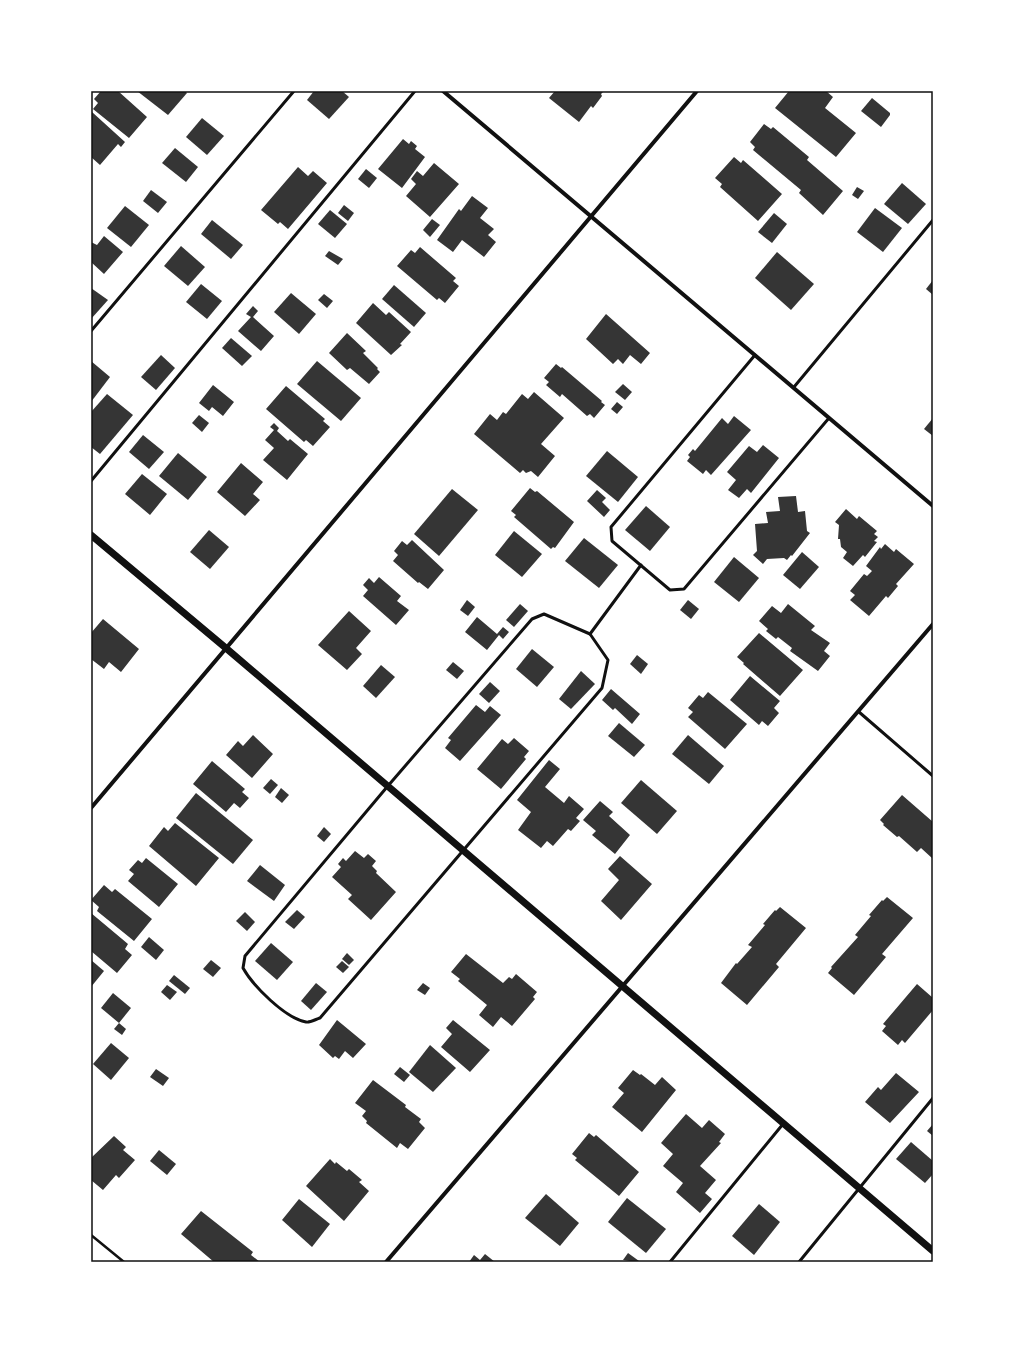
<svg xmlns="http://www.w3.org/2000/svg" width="1024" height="1353" viewBox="0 0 1024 1353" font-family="'Archivo Narrow',sans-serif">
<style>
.building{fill:#353535}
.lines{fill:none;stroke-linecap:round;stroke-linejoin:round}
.path{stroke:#111;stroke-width:2.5}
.service{stroke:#111;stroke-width:3}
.minor{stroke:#111;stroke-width:4}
.tertiary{stroke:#111;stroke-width:7}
.neatline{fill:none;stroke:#111;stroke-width:1.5}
</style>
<rect width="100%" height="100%" fill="#fff"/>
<g class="building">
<polygon points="101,91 118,91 147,117 129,138 93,109 98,103 94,99"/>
<polygon points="137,91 185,91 187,93 168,115"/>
<polygon points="314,91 342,91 349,97 329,119 307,100"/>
<polygon points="555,91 604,91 601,94 602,96 593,108 591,106 579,122 549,98"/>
<polygon points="789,91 826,91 833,97 825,108 856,133 836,157 775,108"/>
<polygon points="872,98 890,113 890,115 881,127 861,111"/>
<polygon points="92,112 125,142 121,147 118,144 100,165 91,157"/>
<polygon points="202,118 224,136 207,155 186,137"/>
<polygon points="764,124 771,129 773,127 809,157 807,160 843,191 823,215 799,193 801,190 753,150 755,147 750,142"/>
<polygon points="403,139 409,144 411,141 417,146 415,149 425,157 402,188 378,169"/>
<polygon points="175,148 198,167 186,182 162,163"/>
<polygon points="734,157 741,163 743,160 782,194 758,221 720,187 722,184 715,178"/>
<polygon points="434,163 459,184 430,217 406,196 416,184 411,179 417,171 423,176"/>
<polygon points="298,167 308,176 313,171 327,183 288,229 280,222 278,224 261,210"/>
<polygon points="366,169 377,178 369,188 358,179"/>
<polygon points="902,183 926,204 908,224 884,204"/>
<polygon points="857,187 864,191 858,199 852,195"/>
<polygon points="151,190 167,202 158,213 143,201"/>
<polygon points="472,196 488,208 480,218 494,229 488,235 496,242 484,257 462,240 453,252 437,240 459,209 461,211"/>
<polygon points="344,205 354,213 348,221 338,213"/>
<polygon points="125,206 149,225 131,247 107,228"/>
<polygon points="875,208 902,228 883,252 857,232"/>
<polygon points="330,210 347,224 335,238 318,224"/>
<polygon points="774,213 787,224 772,243 758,232"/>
<polygon points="432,219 440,225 430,237 423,230"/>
<polygon points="212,220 243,245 231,259 201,234"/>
<polygon points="104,236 123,252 104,274 91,262 91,242 97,245"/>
<polygon points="181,246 205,267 188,286 164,266"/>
<polygon points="420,247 456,278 453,281 459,286 445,303 439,298 437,300 397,266 411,250 415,253"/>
<polygon points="329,251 343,259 338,265 325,256"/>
<polygon points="777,252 814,284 791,310 755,278"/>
<polygon points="933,280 933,295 926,289"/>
<polygon points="201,284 222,301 207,319 186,302"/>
<polygon points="394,285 426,313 414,327 382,299"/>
<polygon points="91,288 108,300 91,319"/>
<polygon points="291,293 316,314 299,334 274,312"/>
<polygon points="324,294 333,301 327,308 318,300"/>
<polygon points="373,303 386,315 389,312 411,332 400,344 402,345 391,355 356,323"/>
<polygon points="253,306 258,311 253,317 274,336 261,351 238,331 251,317 246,314"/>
<polygon points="606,314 650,353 641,364 630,355 623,364 618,359 613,364 586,339"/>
<polygon points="347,333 366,351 363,353 378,368 377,369 380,372 369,384 350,368 347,370 329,353"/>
<polygon points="231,338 252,356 242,366 222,348"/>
<polygon points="161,355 175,368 156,390 141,377"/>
<polygon points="91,361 110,377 91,402"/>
<polygon points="317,361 361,398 341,421 297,384"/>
<polygon points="556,364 561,368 562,367 602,401 601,402 605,405 594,418 590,414 587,416 562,394 560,397 546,385 549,382 544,378"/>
<polygon points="623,384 632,392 625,400 615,392"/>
<polygon points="213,385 234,402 223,416 212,407 209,411 199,403"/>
<polygon points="286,386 325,419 323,421 330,427 313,446 306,440 304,442 266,409"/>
<polygon points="534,392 564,418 541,444 555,456 538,477 531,471 526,473 523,470 520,473 474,434 490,414 497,420 503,412 506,414 522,394 528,399"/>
<polygon points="107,394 133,415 100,454 91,447 91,412"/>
<polygon points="617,402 623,407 617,414 611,409"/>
<polygon points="199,415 209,423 202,432 192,423"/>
<polygon points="734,416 751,430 711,475 706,470 703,474 687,461 690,457 688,455 693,449 695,451 722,418 728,424"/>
<polygon points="933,418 933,436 924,429"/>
<polygon points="274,423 279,428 277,431 288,441 290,439 308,454 287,480 263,460 274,448 265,440 274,430 270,427"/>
<polygon points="143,435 164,452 149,469 129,452"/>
<polygon points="763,445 779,458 751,493 747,489 739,498 728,490 736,480 727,472 749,446 757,452"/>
<polygon points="607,451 638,477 618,502 586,476"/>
<polygon points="178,453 207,477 188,500 159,476"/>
<polygon points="241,463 263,482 253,494 260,500 245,516 217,492"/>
<polygon points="142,474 167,494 150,515 125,494"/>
<polygon points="530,488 535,492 537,491 574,522 555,548 553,547 551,549 514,517 516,515 511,511"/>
<polygon points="452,489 478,510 439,556 414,534"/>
<polygon points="597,490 606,498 602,502 610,510 604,517 587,501"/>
<polygon points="796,496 798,512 805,511 807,531 810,533 792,556 791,555 787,560 784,558 767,559 763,564 753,555 757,551 755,524 768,523 766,512 780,511 778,497"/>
<polygon points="646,506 670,527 650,551 625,530"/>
<polygon points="846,509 857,519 859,516 877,531 874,534 878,537 874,541 877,542 865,557 863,555 853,566 843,558 847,552 841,547 840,539 838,539 839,525 835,522"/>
<polygon points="209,530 229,547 210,569 190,552"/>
<polygon points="514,531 542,554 522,577 495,555"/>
<polygon points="584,538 618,565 599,588 565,561"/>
<polygon points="412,540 444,570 428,589 419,582 418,583 393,561 398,555 394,551 402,541 407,545"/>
<polygon points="885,544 894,552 896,549 914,564 896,584 898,586 888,598 886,596 869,616 850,600 855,595 850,591 864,574 867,576 872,571 866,566 880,547 881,549"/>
<polygon points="802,552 819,567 800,589 783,575"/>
<polygon points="734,557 759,578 739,602 714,582"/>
<polygon points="379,577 401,596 397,601 409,610 396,625 363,596 368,590 363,585 369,578 374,583"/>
<polygon points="467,600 475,607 468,616 460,610"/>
<polygon points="688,600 699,609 691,619 680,610"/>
<polygon points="520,604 528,611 514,627 506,620"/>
<polygon points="788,604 815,626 811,630 830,643 824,651 830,656 818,671 790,651 792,648 778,637 776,639 766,631 768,629 759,621 772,606 781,613"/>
<polygon points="349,611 371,631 356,648 362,654 347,670 318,645"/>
<polygon points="477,617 497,634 503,627 509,632 503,639 499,635 487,650 465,632"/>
<polygon points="103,619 139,649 121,672 109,662 104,669 91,659 91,633"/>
<polygon points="759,633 803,670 780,696 743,664 744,663 737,657"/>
<polygon points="532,649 554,667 537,687 516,669"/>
<polygon points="637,655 648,664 641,674 630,664"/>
<polygon points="453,662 464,671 457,679 446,670"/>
<polygon points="381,665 395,677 376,698 363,686"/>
<polygon points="581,671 595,684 571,709 559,699"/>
<polygon points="750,676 780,701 774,708 779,713 768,726 762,721 759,725 730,700"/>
<polygon points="490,682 500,691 489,703 479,694"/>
<polygon points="611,689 640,714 632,724 615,708 613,710 602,700"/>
<polygon points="708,692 747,724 725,749 688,717 693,712 688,708 699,695 703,698"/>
<polygon points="476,705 485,712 490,706 501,715 460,761 445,748 451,740 448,738"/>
<polygon points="619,723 645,745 634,757 608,736"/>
<polygon points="253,735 273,754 252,778 226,755 238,741 243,746"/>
<polygon points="688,735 724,766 709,784 672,754"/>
<polygon points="514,738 529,751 524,757 526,759 501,789 477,769 502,739 508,744"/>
<polygon points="549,760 560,769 545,787 564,803 569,796 584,809 576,818 580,821 571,831 568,829 553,846 547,841 541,848 518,830 531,812 517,800"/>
<polygon points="212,761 245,789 242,792 249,798 240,808 234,803 226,812 193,784"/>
<polygon points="271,779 278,785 270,794 263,788"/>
<polygon points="641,780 677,811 657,834 621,803"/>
<polygon points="281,788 289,795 282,803 275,797"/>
<polygon points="196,793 253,840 233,864 176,818"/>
<polygon points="902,795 933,822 933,859 921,848 917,852 899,836 897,837 883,825 884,824 880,820"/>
<polygon points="600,801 613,812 609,816 630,835 615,854 592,835 596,831 583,820"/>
<polygon points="175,823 219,858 196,886 149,846 164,827 168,831"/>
<polygon points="324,827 331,834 324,842 317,836"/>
<polygon points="355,851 364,858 368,854 376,861 372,866 377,871 376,873 396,892 371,920 348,899 352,895 332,877 341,867 338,864 343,858 346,861"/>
<polygon points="620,856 652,884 621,920 601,901 619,880 608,869"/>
<polygon points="146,858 178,884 159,907 128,881 134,874 129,870 138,860 142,863"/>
<polygon points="260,865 285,885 274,901 247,881"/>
<polygon points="104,885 112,892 115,889 152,919 134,941 97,911 99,907 91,900"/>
<polygon points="887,897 913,918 882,954 886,957 854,995 828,973 832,968 831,967 858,937 855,935 871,916 869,915 882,900 883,901"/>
<polygon points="780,907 806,928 776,964 779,967 747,1005 721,983 736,963 737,964 752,947 748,945 765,925 763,924 775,910 776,911"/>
<polygon points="297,910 305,917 294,929 285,922"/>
<polygon points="245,912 255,922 247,931 236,921"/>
<polygon points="91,913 128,944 125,949 132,955 117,973 91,951"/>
<polygon points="149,937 164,950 156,960 141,947"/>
<polygon points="271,943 293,962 277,980 255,961"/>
<polygon points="347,953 354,960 349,965 342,959"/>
<polygon points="466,954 503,983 509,977 512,979 516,974 537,992 533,997 535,999 512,1026 501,1017 493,1027 479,1015 487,1005 458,981 460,979 451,972"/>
<polygon points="91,960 104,971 91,987"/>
<polygon points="211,960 221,968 213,977 203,969"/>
<polygon points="342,961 349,967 343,973 336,967"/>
<polygon points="174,975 190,988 185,994 169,981"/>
<polygon points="316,983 327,992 311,1010 301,1001"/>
<polygon points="423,983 430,988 425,995 417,990"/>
<polygon points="917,984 933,998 933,1010 905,1043 902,1040 898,1045 882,1031 886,1026 883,1024"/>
<polygon points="167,985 177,992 170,1000 161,992"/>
<polygon points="113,993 131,1008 119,1023 101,1008"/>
<polygon points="337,1020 366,1044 353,1058 345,1051 339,1059 335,1056 333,1058 319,1045"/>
<polygon points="453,1020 490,1050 470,1072 441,1047 452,1034 446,1028"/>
<polygon points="119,1023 126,1029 122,1035 114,1029"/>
<polygon points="111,1043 129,1058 111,1080 93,1064"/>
<polygon points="430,1045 456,1068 433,1092 409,1072"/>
<polygon points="400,1067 410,1075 404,1082 394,1074"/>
<polygon points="156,1069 169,1078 163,1086 150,1077"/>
<polygon points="633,1070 640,1075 641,1074 655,1085 662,1077 676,1090 642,1132 612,1107 624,1093 618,1088"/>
<polygon points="896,1073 919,1092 890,1123 865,1102 878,1087 881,1090"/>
<polygon points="373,1080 406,1105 405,1107 421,1119 419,1122 425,1128 408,1149 400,1143 397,1148 366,1123 367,1121 362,1116 366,1111 355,1103"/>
<polygon points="686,1114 702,1128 709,1120 725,1134 719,1142 721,1143 700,1166 716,1180 705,1193 712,1199 700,1213 676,1192 683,1183 663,1166 673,1154 661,1143"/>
<polygon points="933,1124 933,1136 927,1131"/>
<polygon points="589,1133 594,1137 596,1135 639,1172 619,1196 575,1160 577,1158 572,1154"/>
<polygon points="114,1136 126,1147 123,1150 135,1160 119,1178 116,1175 103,1190 91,1180 91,1158"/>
<polygon points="911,1142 933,1161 933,1174 925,1183 896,1159"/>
<polygon points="159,1150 176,1164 167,1175 150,1161"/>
<polygon points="330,1159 335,1164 336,1162 347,1171 349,1169 362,1180 359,1182 369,1191 344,1221 306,1186"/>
<polygon points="546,1194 579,1223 560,1246 525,1218"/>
<polygon points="627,1198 666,1229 646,1253 608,1222"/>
<polygon points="299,1199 330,1224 312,1247 282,1220"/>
<polygon points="759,1204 780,1222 754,1255 732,1236"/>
<polygon points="201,1211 253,1252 251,1255 260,1262 214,1262 181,1234"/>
<polygon points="628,1253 639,1261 638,1262 623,1260"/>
<polygon points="485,1254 495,1262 469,1262 474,1255 480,1260"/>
</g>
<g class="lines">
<polyline class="path" points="91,1235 124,1262"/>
<g class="service">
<polyline points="91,331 294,91"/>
<polyline points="755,355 611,527 612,541 670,590 684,589 829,418"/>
<polyline points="794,387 933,220"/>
<polyline points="91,481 415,91"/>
<path d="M544,614L590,634L608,660L602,688L320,1018C316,1019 310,1023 306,1022C285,1018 253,986 243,968L245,956L387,787L532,619Z"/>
<polyline points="590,634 641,565"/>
<polyline points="859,712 933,776"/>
<polyline points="670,1262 783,1124"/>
<polyline points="799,1262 933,1098"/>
</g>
<g class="minor">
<polyline points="443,91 933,506"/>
<polyline points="91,808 697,91"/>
<polyline points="386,1262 933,624"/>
</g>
<polyline class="tertiary" points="91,535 227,649 933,1251"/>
</g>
<rect width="1024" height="1353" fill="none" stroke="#ffffff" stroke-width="184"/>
<rect x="92" y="92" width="840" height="1169" class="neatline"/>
</svg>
